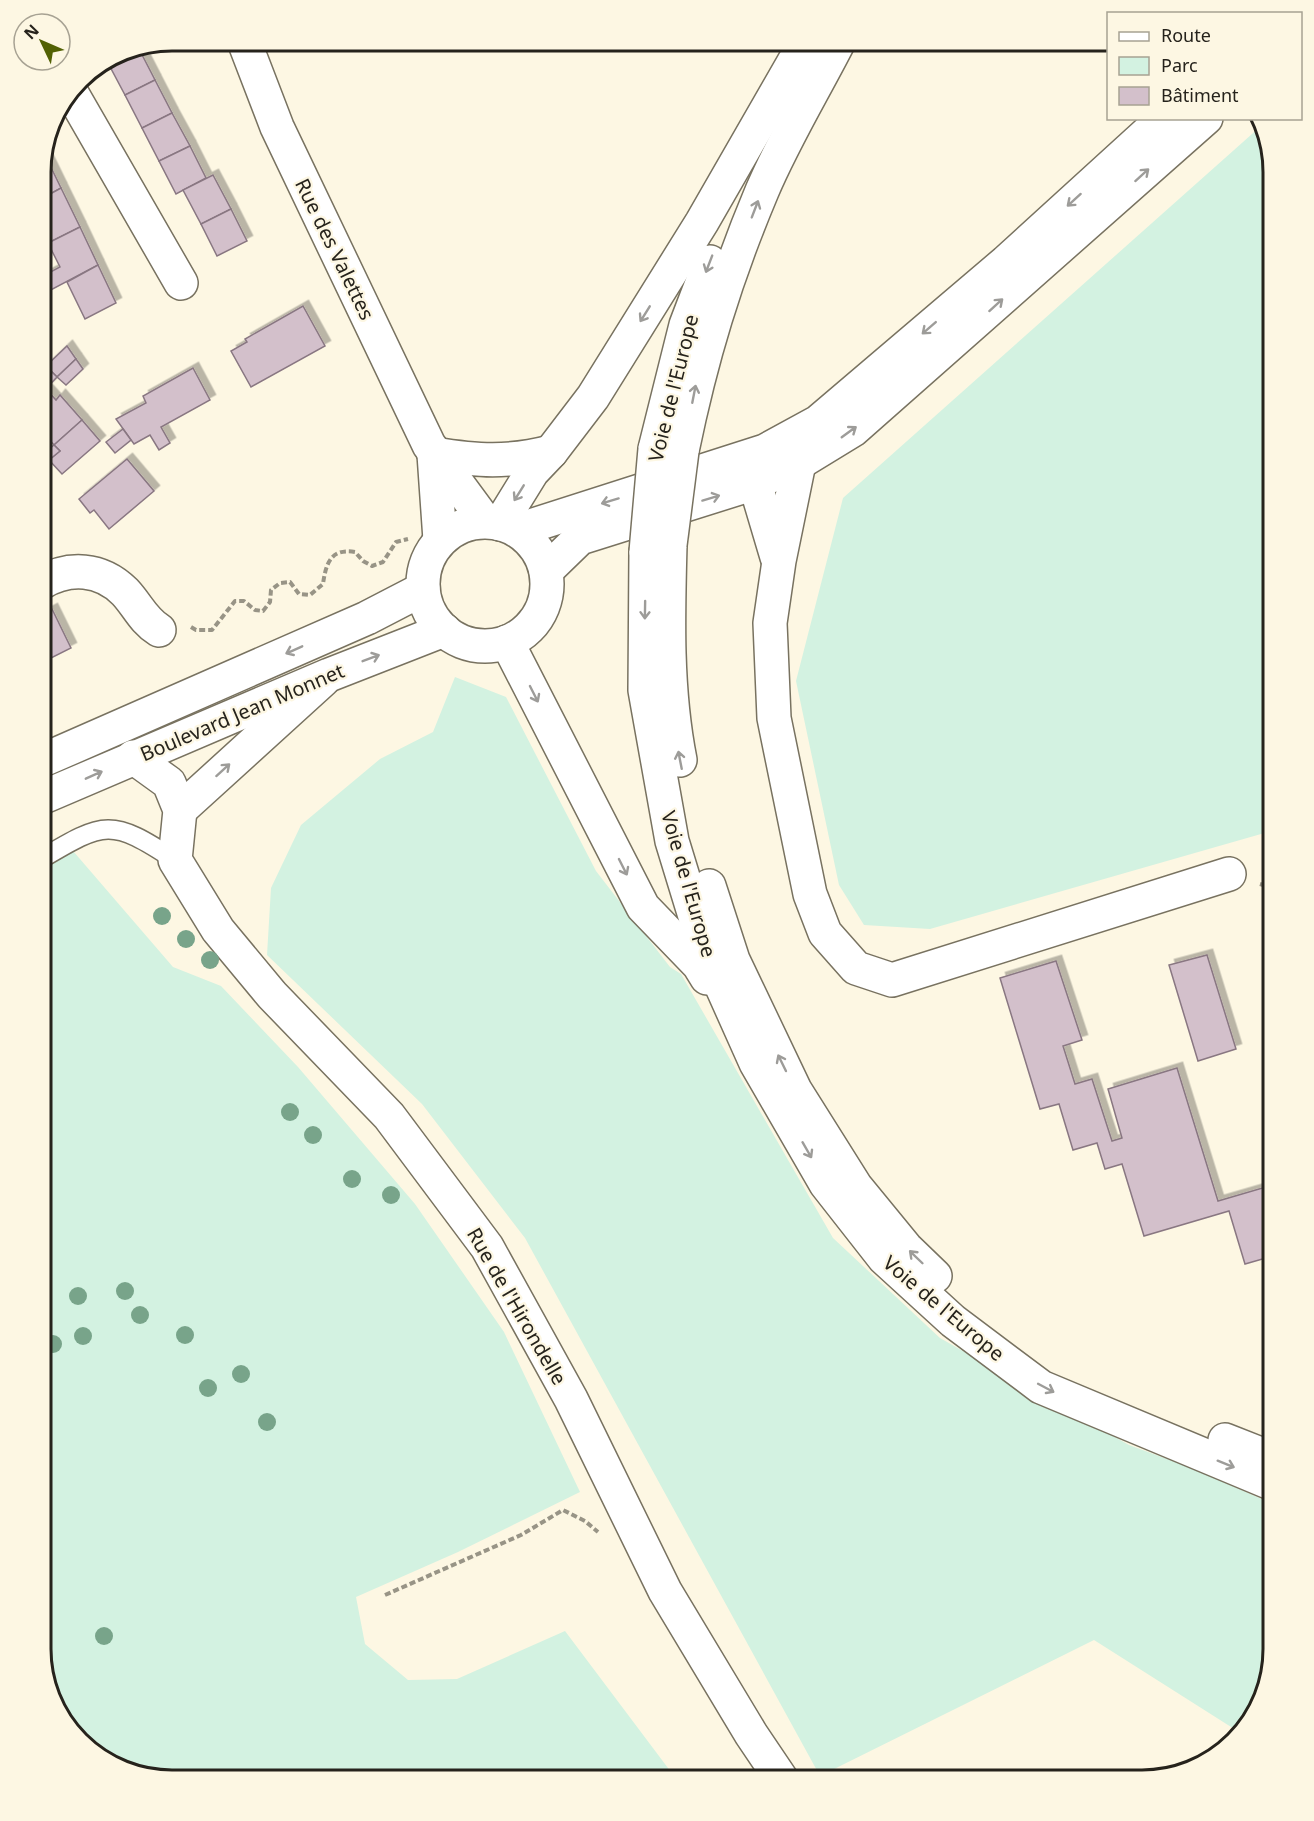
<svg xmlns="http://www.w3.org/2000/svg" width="1314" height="1821" viewBox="0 0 1314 1821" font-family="'Noto Sans',sans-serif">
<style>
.green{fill:#d3f2e1}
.building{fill:#d3c0cb;stroke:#897782;stroke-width:1.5;filter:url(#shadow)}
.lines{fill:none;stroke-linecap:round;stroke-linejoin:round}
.lane-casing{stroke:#787260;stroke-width:21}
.street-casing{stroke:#787260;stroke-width:36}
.secondary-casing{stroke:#787260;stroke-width:36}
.path{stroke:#989486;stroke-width:4;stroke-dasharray:6 3;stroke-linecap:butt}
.lane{stroke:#fff;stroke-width:18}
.street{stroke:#fff;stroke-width:33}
.secondary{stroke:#fff;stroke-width:33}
.secondary-bridge-casing{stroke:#787260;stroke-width:36;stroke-linecap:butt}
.secondary-bridge{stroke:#fff;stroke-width:33}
.tree{fill:#78a48a}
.oneway{stroke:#9d9c99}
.labels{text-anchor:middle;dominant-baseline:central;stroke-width:4.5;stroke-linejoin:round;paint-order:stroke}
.street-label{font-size:20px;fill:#26231c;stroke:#fdf7e3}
.rim{fill:none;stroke:#26231c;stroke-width:3}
</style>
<defs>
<filter id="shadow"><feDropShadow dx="5.5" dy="-5.5" stdDeviation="0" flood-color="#0004"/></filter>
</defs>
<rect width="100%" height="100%" fill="#fdf7e3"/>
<g class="green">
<polygon points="1261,126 1273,172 1273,844 1268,832 930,929 864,925 839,885 796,681 843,498"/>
<polygon points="455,677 506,697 596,871 670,967 681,974 833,1238 940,1338 1129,1445 1189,1467 1273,1504 1273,1649 1256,1715 1239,1732 1094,1640 820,1776 525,1238 422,1104 267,955 271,888 301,825 380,759 433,732"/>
<polygon points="61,837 173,967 221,986 298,1067 415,1204 504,1332 580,1492 458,1552 356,1597 365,1644 408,1680 457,1679 565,1631 677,1780 164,1780 106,1763 58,1715 41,1649 41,847"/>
</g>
<g class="building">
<polygon points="138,47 155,80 125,95 107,61"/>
<polygon points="155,80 172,113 142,128 125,95"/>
<polygon points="172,113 190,146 159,161 142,128"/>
<polygon points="190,146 206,178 176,194 159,161"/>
<polygon points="44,153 61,188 41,199 41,163"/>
<polygon points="213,175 231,209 201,224 183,190"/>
<polygon points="61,188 80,227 48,243 41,228 41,199"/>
<polygon points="231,209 247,241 217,256 201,224"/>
<polygon points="80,227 98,265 47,292 41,277 60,267 48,243"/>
<polygon points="98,265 116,303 85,319 67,282"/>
<polygon points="303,306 325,346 251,387 231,351 247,342 245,339"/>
<polygon points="67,346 76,359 57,377 46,366"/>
<polygon points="76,359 83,369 66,385 57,377"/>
<polygon points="46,366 57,377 41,394 41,371"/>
<polygon points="193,368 210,400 161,427 170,443 159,450 150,435 134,444 116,419 146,403 143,396"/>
<polygon points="46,389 56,400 60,395 82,420 54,445 41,430 41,394"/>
<polygon points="82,420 100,441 62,474 49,460 60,451 54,445"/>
<polygon points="123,429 131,440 115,453 106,442"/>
<polygon points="54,445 60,451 49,460 43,454"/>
<polygon points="127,459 154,491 109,529 94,510 90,513 79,499"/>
<polygon points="52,609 71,648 41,663 41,615"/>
<polygon points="1207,955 1236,1049 1198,1061 1169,965"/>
<polygon points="1056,961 1082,1040 1063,1046 1075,1084 1092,1079 1112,1141 1122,1138 1108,1089 1177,1068 1218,1201 1273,1185 1273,1256 1245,1264 1229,1211 1144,1236 1122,1164 1105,1169 1097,1143 1073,1150 1059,1104 1040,1109 1000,978"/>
</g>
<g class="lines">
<g class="lane-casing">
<path id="lane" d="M41,859C105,821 111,818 175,860"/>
</g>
<g class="street-casing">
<g id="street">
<polyline points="244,41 277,127 429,445 485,521"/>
<polyline points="71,92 181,283"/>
<polyline points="786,444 799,463 779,561 770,623 774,718 810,894 825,933 856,968 892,980 1229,874"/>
<path d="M434,454C478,461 507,463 551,452"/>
<polyline points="434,454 440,540"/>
<polyline points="764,457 755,483 777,557"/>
<path d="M41,583C69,566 101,568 125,592C138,606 143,620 159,630"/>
<polyline points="133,757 169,783 180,810 175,860 218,930 272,995 389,1116 487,1247 571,1399 665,1591 751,1734 782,1780"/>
<polyline points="180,810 323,680"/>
</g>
</g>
<g class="secondary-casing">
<g id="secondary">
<polyline points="655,449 686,325 710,262"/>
<path d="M682,451C701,358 725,279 762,191C784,139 814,90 839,41"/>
<circle cx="485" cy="584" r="62"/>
<polyline points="500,524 532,472 551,452 593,397 702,222 806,41"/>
<polyline points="518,530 765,451 818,422 1006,262 1164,118"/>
<path d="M670,545C668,617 666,689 680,760"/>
<polyline points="646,552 645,690 672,841 705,949 756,1063 826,1184 884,1258 953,1321 1041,1387 1273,1484"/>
<polyline points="546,571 580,538 755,483 799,463 853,430 1206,118"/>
<polyline points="507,642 643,907 699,965 707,978"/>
<polyline points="41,761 367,618 423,589"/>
<polyline points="41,798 329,675 444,630"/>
<polyline points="709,886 733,960 795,1090 856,1187 906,1248 935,1276"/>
<polyline points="1225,1440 1273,1459"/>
</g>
</g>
<g class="path">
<path d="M191,627L196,630H212L235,601H244L255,610L263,611L270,602L271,590L280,583L290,582L299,594L310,595L323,584C326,563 331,548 355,552L363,561L372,566L383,562L396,542L408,539"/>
<polyline points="1260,884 1273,888"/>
<polyline points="385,1595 521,1535 563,1510 585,1521 598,1532"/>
</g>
<use href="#lane" class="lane"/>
<use href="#street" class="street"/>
<use href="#secondary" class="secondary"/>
<g class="secondary-bridge-casing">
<g id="secondary-bridge">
<polyline points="670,545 682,451"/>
<polyline points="646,552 655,449"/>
</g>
</g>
<use href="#secondary-bridge" class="secondary-bridge"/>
</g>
<g class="tree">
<circle cx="162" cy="916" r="9"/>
<circle cx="186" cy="939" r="9"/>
<circle cx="210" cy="960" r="9"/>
<circle cx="290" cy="1112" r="9"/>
<circle cx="313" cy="1135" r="9"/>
<circle cx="352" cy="1179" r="9"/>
<circle cx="391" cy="1195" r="9"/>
<circle cx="125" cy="1291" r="9"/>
<circle cx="78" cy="1296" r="9"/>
<circle cx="140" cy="1315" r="9"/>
<circle cx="185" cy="1335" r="9"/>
<circle cx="83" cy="1336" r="9"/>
<circle cx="53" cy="1344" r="9"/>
<circle cx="241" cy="1374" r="9"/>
<circle cx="208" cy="1388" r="9"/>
<circle cx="267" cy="1422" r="9"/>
<circle cx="104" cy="1636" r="9"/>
</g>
<defs><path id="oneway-shaft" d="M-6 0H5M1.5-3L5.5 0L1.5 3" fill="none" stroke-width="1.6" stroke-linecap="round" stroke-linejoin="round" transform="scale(1.5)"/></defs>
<g class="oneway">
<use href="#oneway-shaft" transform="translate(1142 175) rotate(-42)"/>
<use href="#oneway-shaft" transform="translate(1074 200) rotate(138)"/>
<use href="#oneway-shaft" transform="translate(755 209) rotate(-69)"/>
<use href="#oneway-shaft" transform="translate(709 264) rotate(111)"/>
<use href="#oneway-shaft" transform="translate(996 305) rotate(-42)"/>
<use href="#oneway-shaft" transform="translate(645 314) rotate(122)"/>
<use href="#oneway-shaft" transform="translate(929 328) rotate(139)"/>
<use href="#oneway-shaft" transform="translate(694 394) rotate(-79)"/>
<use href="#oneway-shaft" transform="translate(849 432) rotate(-36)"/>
<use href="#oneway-shaft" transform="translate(519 493) rotate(122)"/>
<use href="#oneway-shaft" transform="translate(711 498) rotate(-17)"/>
<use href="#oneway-shaft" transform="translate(610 501) rotate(163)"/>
<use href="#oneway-shaft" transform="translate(645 610) rotate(91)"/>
<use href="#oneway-shaft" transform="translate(294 650) rotate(156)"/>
<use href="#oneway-shaft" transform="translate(371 658) rotate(-21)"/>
<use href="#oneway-shaft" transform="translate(534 694) rotate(63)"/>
<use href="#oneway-shaft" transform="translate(680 760) rotate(-101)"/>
<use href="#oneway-shaft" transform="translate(223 770) rotate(-42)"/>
<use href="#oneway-shaft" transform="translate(94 775) rotate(-24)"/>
<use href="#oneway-shaft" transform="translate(623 867) rotate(63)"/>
<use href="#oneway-shaft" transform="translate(782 1063) rotate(-116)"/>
<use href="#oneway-shaft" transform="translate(807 1150) rotate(60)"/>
<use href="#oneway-shaft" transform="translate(916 1257) rotate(-136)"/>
<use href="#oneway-shaft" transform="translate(1046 1388) rotate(28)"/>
<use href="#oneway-shaft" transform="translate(1226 1464) rotate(22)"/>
</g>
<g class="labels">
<g class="street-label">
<text transform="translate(335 249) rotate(64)">Rue des Valettes</text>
<text transform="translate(673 388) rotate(-76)">Voie de l'Europe</text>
<text transform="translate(242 712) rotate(-23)">Boulevard Jean Monnet</text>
<text transform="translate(689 884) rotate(74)">Voie de l'Europe</text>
<text transform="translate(517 1306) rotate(60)">Rue de l'Hirondelle</text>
<text transform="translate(944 1308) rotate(40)">Voie de l'Europe</text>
</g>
</g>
<path d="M0 0H1314V1821H0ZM172 51H1142A121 121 0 0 1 1263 172V1649A121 121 0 0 1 1142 1770H172A121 121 0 0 1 51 1649V172A121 121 0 0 1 172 51Z" fill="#fdf7e3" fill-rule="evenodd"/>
<path class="rim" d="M172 51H1142A121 121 0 0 1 1263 172V1649A121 121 0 0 1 1142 1770H172A121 121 0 0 1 51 1649V172A121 121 0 0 1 172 51Z"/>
<rect x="1107" y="12" width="195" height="108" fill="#fdf7e3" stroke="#a7a293" stroke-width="1.5"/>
<rect x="1119" y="32" width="30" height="9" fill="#ffffff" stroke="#a7a293" stroke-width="1.5"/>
<text x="1161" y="42" font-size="18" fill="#26231c">Route</text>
<rect x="1119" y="57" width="30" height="18" fill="#d3f2e1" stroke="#a7a293" stroke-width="1.5"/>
<text x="1161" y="72" font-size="18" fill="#26231c">Parc</text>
<rect x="1119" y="87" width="30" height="18" fill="#d3c0cb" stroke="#a7a293" stroke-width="1.5"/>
<text x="1161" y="102" font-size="18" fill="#26231c">Bâtiment</text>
<g transform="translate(42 42) rotate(314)"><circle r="28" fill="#fdf7e3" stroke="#a7a293" stroke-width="1.5"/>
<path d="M0-4.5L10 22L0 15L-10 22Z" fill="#526104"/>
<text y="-9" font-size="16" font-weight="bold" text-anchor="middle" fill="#26231c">N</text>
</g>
</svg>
